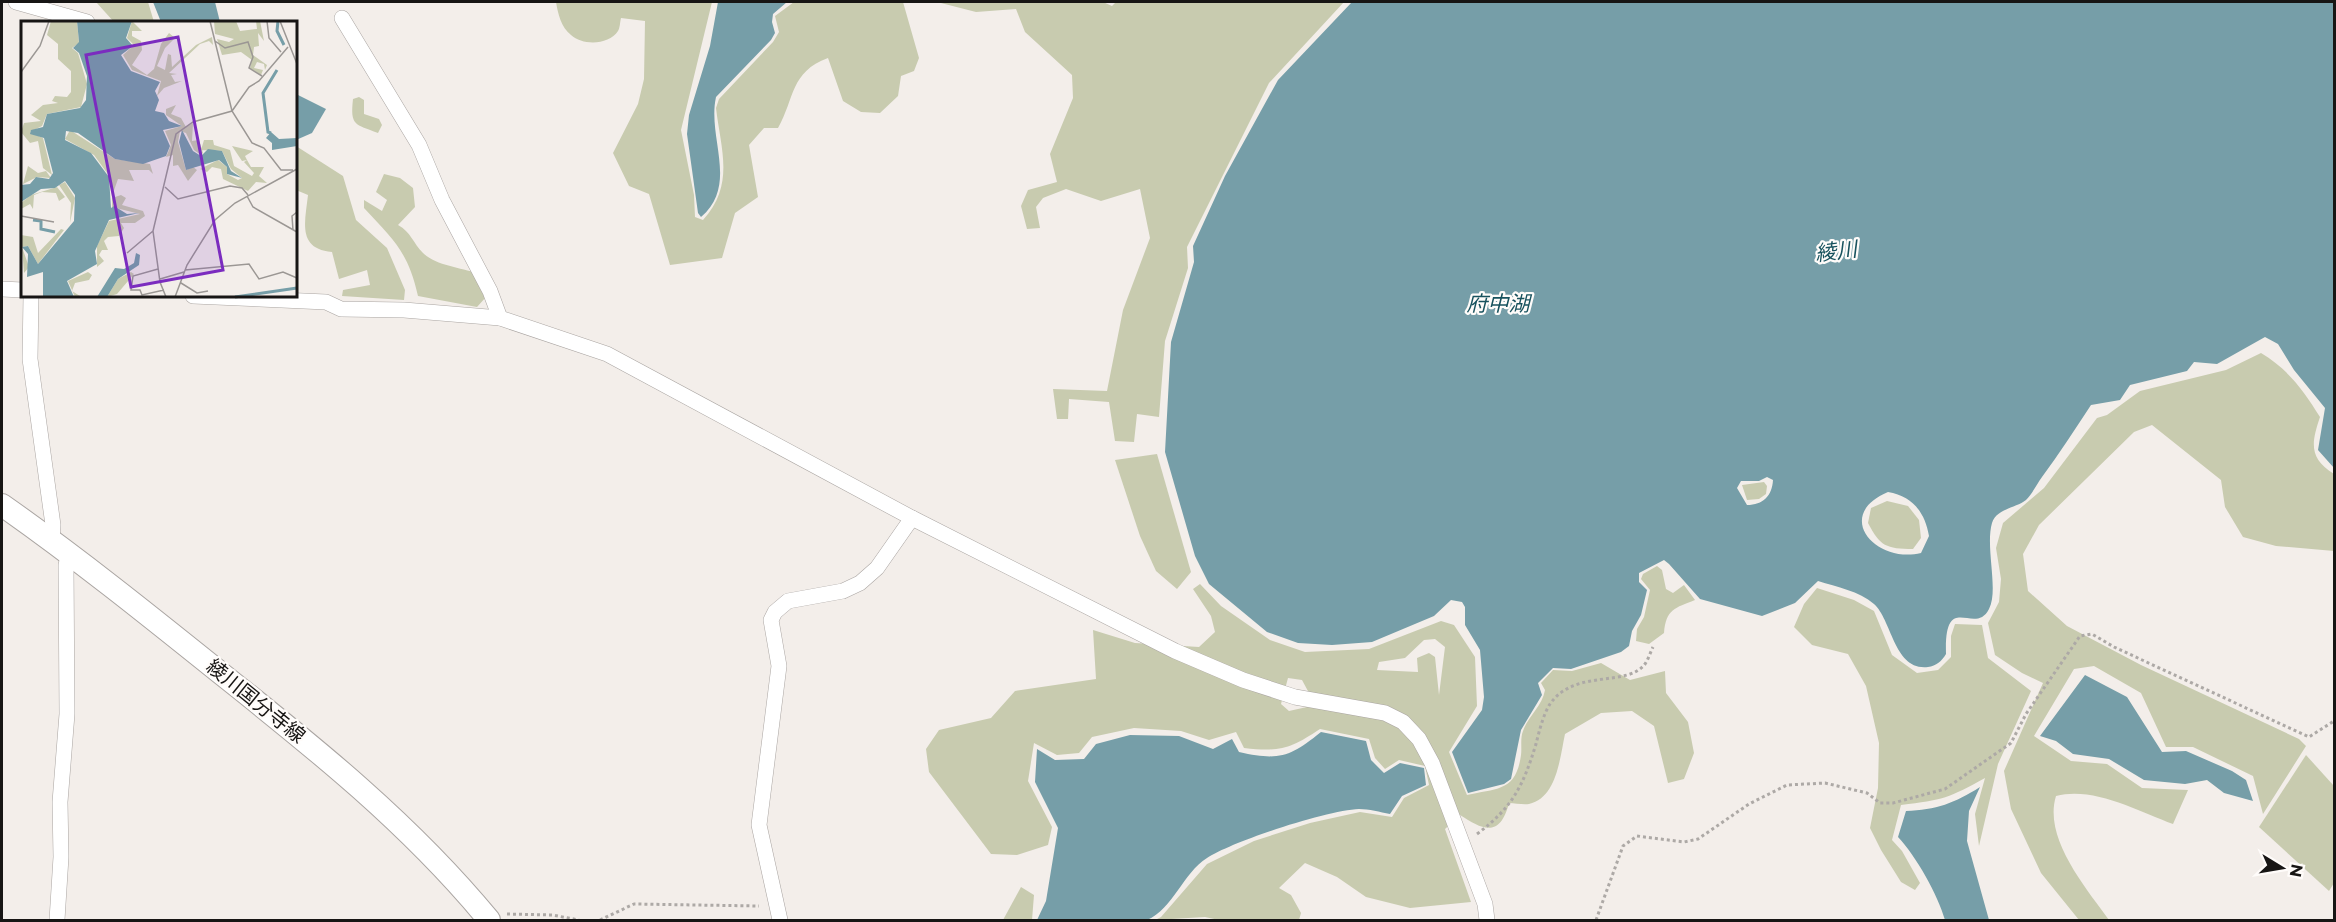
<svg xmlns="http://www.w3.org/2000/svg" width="2336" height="922" viewBox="0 0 2336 922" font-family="Montserrat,'Noto Sans JP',sans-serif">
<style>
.green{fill:#c8cbaf;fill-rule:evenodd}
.water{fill:#769ea8;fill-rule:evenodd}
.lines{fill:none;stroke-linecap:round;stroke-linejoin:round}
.minor-casing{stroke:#aaa5a2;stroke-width:16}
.secondary-casing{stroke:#aaa5a2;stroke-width:24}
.path{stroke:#ada9a6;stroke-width:3;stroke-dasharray:3 3;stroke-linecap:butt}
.minor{stroke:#fff;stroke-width:15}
.secondary{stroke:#fff;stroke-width:22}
.labels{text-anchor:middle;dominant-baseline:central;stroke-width:4.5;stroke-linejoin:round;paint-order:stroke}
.street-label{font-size:20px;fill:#171514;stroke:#fffcfa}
.water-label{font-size:21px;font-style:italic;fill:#18525e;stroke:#fffcfa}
.inset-river{fill:none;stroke:#769ea8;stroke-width:3}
.inset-road{fill:none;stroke:#9b9794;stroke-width:1.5}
.view{fill:#7b2cbf;fill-opacity:0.15;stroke:#7b2cbf;stroke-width:3}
.inset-edge{fill:none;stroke:#171514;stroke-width:3}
</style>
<rect width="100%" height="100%" fill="#f3eeea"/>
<g class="green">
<polygon points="96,2 148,2 154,22 114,22"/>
<path d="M556,2H712L681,130L694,195L695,217L703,220C735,185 721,150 716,108L719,99L773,42L779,32L775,16L794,2H903L919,58L914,71L901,76L898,96L880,113L861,112L843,101L828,58C790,72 795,98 778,128H764L749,145L758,197L735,213L722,258L670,265L649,194L629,186L613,153L638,104L644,79L645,21L621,18C620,22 620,28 618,31C609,45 583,46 571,35C561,27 558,14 556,2Z"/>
<polygon points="937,2 1103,2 1112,6 1116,2 1344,2 1269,83 1187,247 1188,268 1165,341 1159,417 1137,414 1134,442 1115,441 1109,402 1069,399 1068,419 1057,419 1053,389 1107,391 1123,310 1150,238 1140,189 1101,201 1066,189 1043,198 1036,207 1040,228 1027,229 1021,206 1028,190 1057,182 1050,154 1073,98 1072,75 1025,32 1016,9 976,12"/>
<path d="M359,97L364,100V114L379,119L382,125L378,133C355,124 350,126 353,99Z"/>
<path d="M296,146L343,176L356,220L387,248L405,290L404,300L342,296L343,290L370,285L367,270L339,279L332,252C297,249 305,222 308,195L296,190Z"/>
<path d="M384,174L400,178L413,188L415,207L398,225C411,232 413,243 423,253C435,265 461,268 477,273L486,297L477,307L418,296C408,252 394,240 364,208V200L382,211L387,200L376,192Z"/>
<path d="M2261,353C2288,369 2304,391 2320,417C2311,444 2309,458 2334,474V551L2276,546L2243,537L2225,507L2221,480L2152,425L2134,432L2039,525L2023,554L2028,591L2067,626L2141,665L2299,739L2306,746L2263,814L2253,776L2193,747H2166L2141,693L2094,666L2074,669L2034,736L2071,761L2107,764L2142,788L2188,790L2173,824C2138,811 2093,786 2056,796C2043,838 2086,888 2109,920H2079L2041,873L2011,809L2004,771L2043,683L2022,673L1995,655L1988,623L1999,602L2001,579L1996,548L2003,523L2044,488L2097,418L2107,415L2140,391L2226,370Z"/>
<polygon points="1157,454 1191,572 1177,589 1156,571 1140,536 1115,460"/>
<polygon points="1764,482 1767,486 1766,494 1759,499 1747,500 1742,485"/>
<path d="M1887,501L1908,506L1919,520L1921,538L1913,549C1886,549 1880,546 1868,523L1871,508Z"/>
<path d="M1657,566L1662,570L1666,589L1673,593L1684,585L1695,600C1675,608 1666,609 1664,633L1649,644L1636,641L1637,629L1644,617L1650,590L1641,579L1643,574Z"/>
<path d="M1200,584L1221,606L1270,640L1305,652L1369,649L1441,621L1454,625L1475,657L1477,706L1449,752L1467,795C1497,788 1516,792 1521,755C1522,748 1520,738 1523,731C1528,716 1542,707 1545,690L1541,683L1553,670L1572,671L1601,663L1630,680L1665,671L1666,693L1688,722L1694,753L1684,779L1668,783L1654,726L1632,711L1601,713L1565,734C1560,757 1557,798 1529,804C1523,805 1515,803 1509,803C1500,838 1483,830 1460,815L1445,829L1471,902L1410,908L1366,897L1337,877L1305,863L1279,888L1291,895L1301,913L1299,920H1219L1205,917L1155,920L1161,917L1207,864L1254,841L1310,823L1360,812L1392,817L1404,798L1429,785L1425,766L1399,760L1385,769L1375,758L1369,739L1320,729C1290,749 1280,752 1244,748L1236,732L1209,740L1181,731L1134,728L1092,737L1079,753L1057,755L1034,743L1028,781L1052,827L1048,845L1017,855L991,854L929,772L926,749L939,730L991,718L1015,691L1096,679L1093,630L1135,643L1199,647L1215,632L1211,616L1193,589ZM1435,639L1445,647L1439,695L1435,657L1429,653L1417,658L1418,672L1377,670L1379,662L1405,658L1424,640ZM1288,678L1302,680L1309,693L1307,707L1289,711L1281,704Z"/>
<path d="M1817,588L1854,600L1874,611L1892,655L1917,673L1938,670L1951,657V636L1955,624L1982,625L1988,658L2031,691L1998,764L1979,846L1975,814L1985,778C1949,798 1943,800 1901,805L1892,840L1902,851L1920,883L1915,890L1901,882L1881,850L1870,828L1878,788L1879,743L1866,686L1848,654L1812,645L1794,627L1804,604Z"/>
<polygon points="2306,755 2334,786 2334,883 2329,891 2259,827"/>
<polygon points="1021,887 1034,895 1032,920 1003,920"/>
</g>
<g class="water">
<polygon points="153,2 215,2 220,22 161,22"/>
<path d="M718,2H787L773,14L772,22L775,33L771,40L716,97C707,138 739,184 701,217L698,213L687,134L689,115L710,46Z"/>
<path d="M1352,2H2334V468L2318,450L2325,408L2294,370L2278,344L2265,337L2217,364L2194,362L2187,371L2130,385L2120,400L2091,405C2075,429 2059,454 2042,477C2037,484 2032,494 2026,500C2016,508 1996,509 1992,523C1985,547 1999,590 1989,609C1975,637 1944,589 1946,654C1942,661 1936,666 1928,667C1894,671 1892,620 1874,604C1859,591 1837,587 1818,581L1795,603L1762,616L1700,599L1669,564L1664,560L1639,573V582L1647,590L1641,615L1632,631L1629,646L1621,652L1571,669L1553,668L1538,683L1542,695L1521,730L1511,779L1504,784L1468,793L1452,752L1482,710L1484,697L1480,650L1465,625V607L1462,602L1451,600L1434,616L1372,642L1332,645L1298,643L1267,632L1209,584L1195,556L1165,452L1171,342L1194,262L1193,246L1225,176L1278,80ZM1767,477L1773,480C1772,496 1763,505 1747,505L1737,488L1741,481H1759ZM1888,492C1912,496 1925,512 1929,536L1921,553C1875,564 1833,515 1888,492Z"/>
<polygon points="296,94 326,109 312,133 296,140"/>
<polygon points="2085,675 2127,697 2162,752 2186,751 2232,771 2246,780 2253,801 2224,793 2207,780 2185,784 2144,780 2109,759 2073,754 2056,741 2040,736"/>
<path d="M1321,732L1366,741L1371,760L1384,773L1400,763L1424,768L1426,785L1402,796L1390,814C1380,812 1369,809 1359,809C1328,810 1233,841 1207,858C1183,873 1173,909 1147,920C1134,922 1056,921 1037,920L1046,901L1058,828L1035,782L1037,749L1055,760L1084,759L1096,744L1130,735L1179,736L1213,749L1232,739L1239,752C1279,761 1290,757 1321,732Z"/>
<path d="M1980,787L1969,811L1967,841L1989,920H1945C1938,895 1916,856 1898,837L1906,811C1936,810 1955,803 1980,787Z"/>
</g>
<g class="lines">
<g class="minor-casing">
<g id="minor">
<polyline points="16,2 87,22"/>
<polyline points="342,18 419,145 442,200 490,291 500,318"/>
<polyline points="2,289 22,290"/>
<polyline points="31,296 30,359 53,525 52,540"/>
<polyline points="193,296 326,302 341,309 404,310 500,318 607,354 912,518 1175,651 1243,680 1295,697 1385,713 1403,722 1419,739 1432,763 1485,904 1487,920"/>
<polyline points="57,920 61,857 60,802 67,714 66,565 69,553"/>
<polyline points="780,920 759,825 779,666 771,620 775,612 788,601 843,591 860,583 877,568 912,518"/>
</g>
</g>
<g class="secondary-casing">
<path id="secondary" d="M2,505C76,557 147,614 218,671C315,748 410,824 489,920"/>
</g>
<g class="path">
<path d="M1477,834C1513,807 1523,786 1536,744C1539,732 1543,715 1550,704C1575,668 1627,688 1645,664C1648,660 1650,653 1653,647"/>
<polyline points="507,914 552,915 579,920"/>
<polyline points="600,920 634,904 759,906"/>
<polyline points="1596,920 1623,846 1637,836 1684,842 1698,839 1749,804 1787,785 1825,783 1867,793 1880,803 1893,803 1945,789 2011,743 2026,714 2080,636 2092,634 2114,647 2309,737 2334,721"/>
</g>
<use href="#minor" class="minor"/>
<use href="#secondary" class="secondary"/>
</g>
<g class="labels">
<g class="street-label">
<text transform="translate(256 701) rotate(39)">綾川国分寺線</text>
</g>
<g class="water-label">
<text transform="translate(1836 251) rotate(-7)">綾川</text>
<text x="1498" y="303">府中湖</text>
</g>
</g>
<g transform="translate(21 21)">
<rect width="276" height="276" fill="#f3eeea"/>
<path d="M30,0H56L58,22L51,27L57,32L66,63L60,86L26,93L21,105L9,111L22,117L31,154L22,147L17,120L9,122L0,111L3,102L20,100L10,94L22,84L37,82L31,80L34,75L46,76L50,71V50L37,38V23L26,14ZM111,0L121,10H111V15L120,20L121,29L111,44L126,54L133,48L140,23L148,12L154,17L144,27L136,45L144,49L147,33L150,34L151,46L175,24L191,16L192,24L188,20L179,23L148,52L156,53L150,54L154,61L161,60L143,67L136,75L140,60L111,49L102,34L113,24L106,17ZM193,0H215L219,10L236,8L235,0H239L243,20L237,12L238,25L233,26L232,34L246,44L244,49L243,43L236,41L233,47L242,49L240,54L229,47L231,39L220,31L201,34L196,18L208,21L213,18L194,13ZM155,84L150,93L160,97L165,106L172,102L171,120L178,119L182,132L180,134L173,129L165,112L159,110L157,121L165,149L172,146L176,149L167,160L157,144L152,145V134L145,136L150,124L144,110L161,105L145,94V88ZM49,109L94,138L129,143L132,153L128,149H108L113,160L97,158L91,175L89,156L73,134L44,118ZM183,119H192L193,124L209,129L213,145L231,155L233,152L223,141L226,139L221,140L211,125L232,130L224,135L226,139L230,146H243L238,155L246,162L235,161L227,170L202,158L200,148L191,146L186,151L179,148L197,139L206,146V153L217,159L221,157L210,148L201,130L180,129ZM7,145L17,152L25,150L30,157L16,156L2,163ZM44,161L54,177L49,202L50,182L38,164ZM36,166L44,176L38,180L35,172L21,171L13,174L12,188L9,183L0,188V182L10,174ZM100,174L105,177L101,184L122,190L124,195L114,202H100L103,207L98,215L87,216L83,220L87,229H81L78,234L83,240L76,246V225L88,200L119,193L91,186V177ZM40,208L43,209L17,243L7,225L1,226L8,246L3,252L0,214L12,216L17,232ZM67,251L71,254L68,259L54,262L51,270L59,275L54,276L47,260ZM110,251L113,253L96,273L86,276L97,258Z" fill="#c8cbaf"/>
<path d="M56,0H111L105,17L112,25L100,34L110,50L139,61L134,70L138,79L134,90L143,92L148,100L161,105L142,109L149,125L145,135L122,143L94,138L57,112L45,110L44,119L70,132L88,156L90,187L93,185L106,193L118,192L88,199L74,230L76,243L46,260L53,276H22V251L6,256L7,233L1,226L7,225L17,243L53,200L54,174L44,160L34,167L20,168L0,181V164L9,163L15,156L28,158L32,152L23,117L9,113L10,109L22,106L26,93L59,87L65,79L66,55L58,32L52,27L58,21ZM161,109L172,130L180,135L187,128L201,130L210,150L221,157L206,153V146L198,139L165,149L158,121ZM250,111L258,118L276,117V125L251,129V122L245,117ZM115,232L119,234L118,244L97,258L86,276H76L94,247L103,248L113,242Z" fill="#769ea8"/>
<path class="inset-river" d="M257,0L256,10L263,24M250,112L247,111L242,72L256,49M12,199L20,200V208L34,211M214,276L276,267"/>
<path class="inset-road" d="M189,0L211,90L231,122L243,127L260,149H272M246,0L248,17L260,31M259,0L276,43M194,20L204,27L227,21L232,36L228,47L241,55M0,51L19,25L28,0M144,166L157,178L209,165L221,167L227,174M226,175L232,186L276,211M0,195L33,201M272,209L271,195L276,191M106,232L132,210M137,248L112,255L110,269H119L121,274L143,269M164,249L228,243L238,258L262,251L276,257M139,258L163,251M160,262L176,272L187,270M145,276L139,261L132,210L155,113L172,101L211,90L228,66L238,60L267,26M154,276L166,244L194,199L214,182L276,148"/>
<path class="view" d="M157,16L202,249L110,266L65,34Z"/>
<rect width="276" height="276" class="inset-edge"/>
</g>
<rect width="2336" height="922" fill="none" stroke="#171514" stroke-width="6"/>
<g transform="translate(2282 868) rotate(101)" stroke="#fffcfa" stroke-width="4.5" paint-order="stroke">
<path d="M0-4.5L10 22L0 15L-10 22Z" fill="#171514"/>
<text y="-9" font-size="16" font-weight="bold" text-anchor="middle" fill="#171514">N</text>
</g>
</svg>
